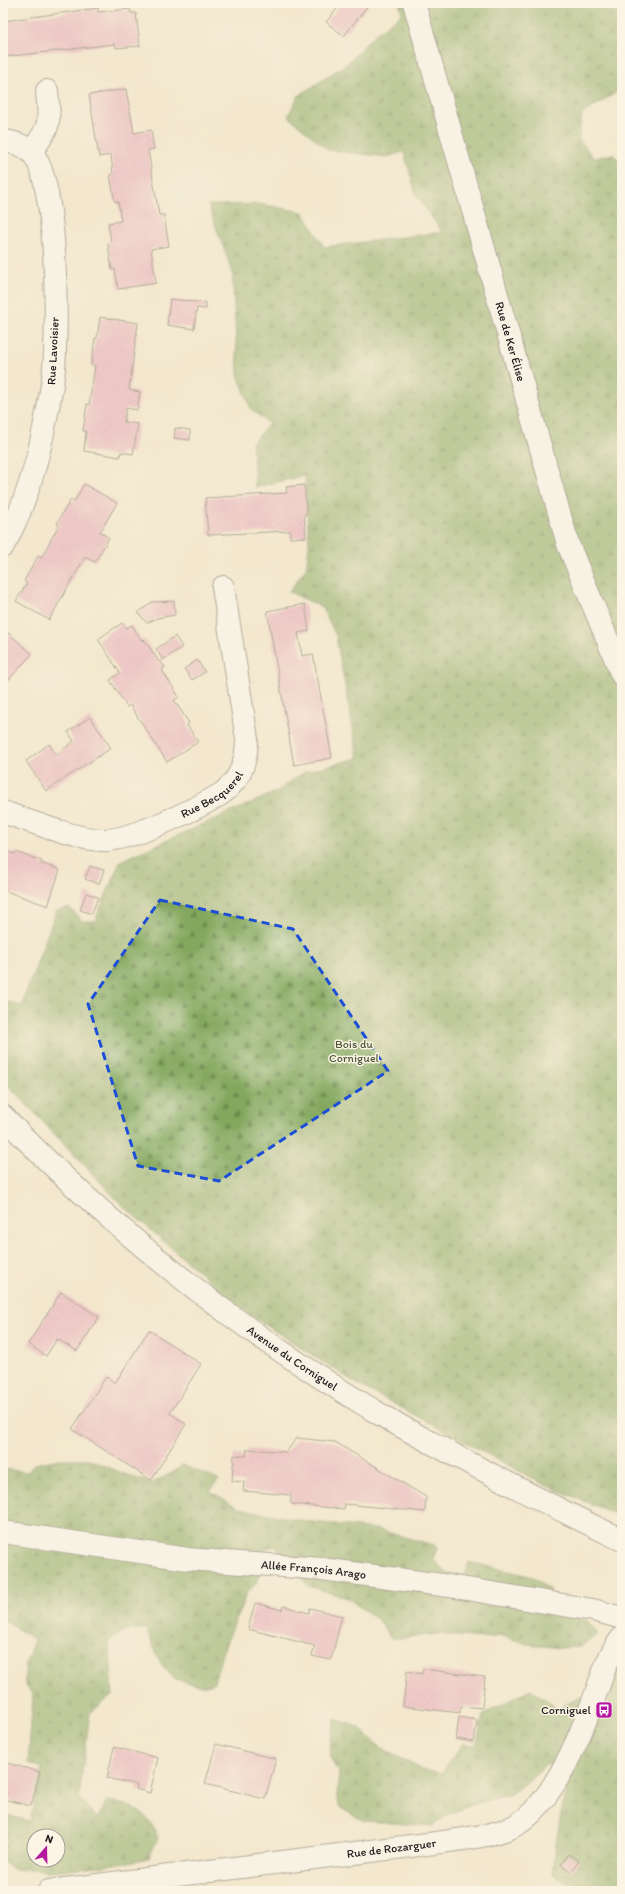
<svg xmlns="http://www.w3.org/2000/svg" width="625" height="1894" viewBox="0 0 625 1894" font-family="Itim,sans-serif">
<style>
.forest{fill:url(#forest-firs);stroke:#4f623c;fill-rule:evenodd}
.building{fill:url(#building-hatch)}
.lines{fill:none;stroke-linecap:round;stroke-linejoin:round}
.minor-casing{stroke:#67635a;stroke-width:24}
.minor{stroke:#fff;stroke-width:22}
.marked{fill:none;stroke:#1d4ed8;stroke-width:3;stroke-dasharray:8 5;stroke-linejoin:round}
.labels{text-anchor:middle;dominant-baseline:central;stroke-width:3;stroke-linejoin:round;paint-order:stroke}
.street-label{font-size:12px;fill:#1c1c1c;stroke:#fcf5e5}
.park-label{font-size:12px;fill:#4b5637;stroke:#fcf5e5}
.poi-label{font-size:12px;fill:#1c1c1c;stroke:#fcf5e5;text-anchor:end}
</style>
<defs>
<pattern id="forest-firs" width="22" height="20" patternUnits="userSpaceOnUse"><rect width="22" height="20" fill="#82a75d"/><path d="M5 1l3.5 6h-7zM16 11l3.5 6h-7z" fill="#6a874c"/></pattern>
<pattern id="building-hatch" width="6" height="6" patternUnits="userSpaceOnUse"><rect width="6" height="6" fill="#eba4c0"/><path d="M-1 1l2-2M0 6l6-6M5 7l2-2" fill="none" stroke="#c98da4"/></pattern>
</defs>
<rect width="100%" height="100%" fill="#fcf5e5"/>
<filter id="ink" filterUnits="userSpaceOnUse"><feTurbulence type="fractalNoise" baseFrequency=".025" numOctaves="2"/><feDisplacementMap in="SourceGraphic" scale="8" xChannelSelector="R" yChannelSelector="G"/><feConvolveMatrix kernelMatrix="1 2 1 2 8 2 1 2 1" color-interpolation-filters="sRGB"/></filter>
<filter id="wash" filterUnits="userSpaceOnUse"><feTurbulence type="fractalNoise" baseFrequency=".012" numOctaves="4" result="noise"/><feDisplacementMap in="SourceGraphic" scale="16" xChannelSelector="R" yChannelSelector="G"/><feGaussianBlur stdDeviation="0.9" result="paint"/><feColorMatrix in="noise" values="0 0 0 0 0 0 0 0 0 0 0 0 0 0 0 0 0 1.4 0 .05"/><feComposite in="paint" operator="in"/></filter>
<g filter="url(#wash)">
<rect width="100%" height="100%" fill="#f3e8ce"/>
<g class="forest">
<polygon points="399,3 622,3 622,89 582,114 579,139 594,158 612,154 622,162 622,1517 543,1484 357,1384 247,1313 123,1206 3,1080 3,1000 21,1006 56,911 70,908 82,921 95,921 120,861 276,792 304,772 358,758 336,636 322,607 289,592 306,568 309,545 305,476 255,487 252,443 269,424 251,409 238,375 232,271 208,205 260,204 303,212 324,247 442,232 416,195 404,152 387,157 328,150 288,116 298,96 348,63 373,36 402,14"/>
<path d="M59,1459H88L127,1475L152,1483L172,1473L182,1465L219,1480L210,1491L239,1508L305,1521L376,1529L438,1546L433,1559L447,1573L464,1576L469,1562L534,1577L550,1590L546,1604L588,1621L598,1634L580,1647L559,1648L528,1644L502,1636L482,1638L437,1634L391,1639L377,1619L347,1598L308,1586L275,1546L264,1549C262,1566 263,1582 247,1592L222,1654L214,1683L203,1686L175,1679L160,1663L146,1629C129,1628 123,1631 109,1641L113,1695L90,1713L79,1797L97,1819L107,1800C133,1806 148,1811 158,1838L149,1858L124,1863L46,1872L39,1869L15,1870L3,1861V1850L8,1841L3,1831V1814L30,1821L42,1768L28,1763L33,1695L25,1685V1666L34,1639L3,1620V1469L28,1472L34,1464ZM34,1836H58V1860H34Z"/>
<polygon points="622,1659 622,1891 579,1891 553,1874 556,1842 568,1776 546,1764 525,1784 509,1795 481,1802 449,1814 433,1826 364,1821 339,1807 337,1790 339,1774 331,1759 330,1741 335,1719 358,1727 379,1746 422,1770 442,1773 463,1744 476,1745 483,1715 530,1689 559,1708 580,1697 606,1713 619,1664"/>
</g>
<g id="blocks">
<g class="building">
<polygon points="342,3 370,3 344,36 326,22"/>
<polygon points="98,8 98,12 130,9 131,13 136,13 140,46 116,48 115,44 3,57 3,21"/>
<polygon points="126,89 134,133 151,130 154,149 148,150 159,215 164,215 169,246 151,249 156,283 118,289 115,269 112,270 108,243 111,242 108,223 121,221 118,201 115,202 110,175 113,174 111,155 99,157 89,95"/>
<polygon points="170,299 206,303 206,309 197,308 194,329 167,325"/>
<polygon points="100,317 138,323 129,390 140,392 137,410 126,408 124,422 138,424 133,454 121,452 120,457 84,451 86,431 83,431 87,404 89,405 95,366 91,365 93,352 95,338 97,338"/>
<polygon points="175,428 190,430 190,440 174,438"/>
<polygon points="84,484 117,503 100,532 109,538 95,562 85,557 49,620 16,601 27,583 24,581 38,556 41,558 59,525 57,524 63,512 71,500 74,502"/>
<polygon points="304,485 307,514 304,514 306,537 290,538 290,531 208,535 205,498 287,493 286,487"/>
<polygon points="174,601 175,615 157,618 147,623 138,613 152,602"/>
<polygon points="305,604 309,631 298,633 300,644 302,656 313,654 332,758 294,765 267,611"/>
<polygon points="122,623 126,628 132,625 142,641 144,639 159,662 160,661 165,667 162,670 179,697 174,700 189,723 187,725 198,742 167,762 130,705 127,707 110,680 120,673 98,639"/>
<polygon points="5,630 32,654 3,686 3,632"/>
<polygon points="175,636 182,647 163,660 156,649"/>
<polygon points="197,660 205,672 192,680 184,669"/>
<polygon points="90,717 111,748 46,791 26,761 49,744 56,755 74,741 68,732"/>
<polygon points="3,850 15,854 16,852 42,861 41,863 60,870 48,906 3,890"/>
<polygon points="90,866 104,870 99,884 85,879"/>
<polygon points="86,893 98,897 92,914 80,910"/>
<polygon points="61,1292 99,1317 77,1351 57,1339 46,1356 28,1344"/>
<polygon points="149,1330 201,1364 170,1413 186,1424 151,1480 72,1429 106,1377 115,1383"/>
<polygon points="297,1438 335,1442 426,1497 425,1512 345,1504 344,1509 291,1504 291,1495 243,1491 244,1482 232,1481 234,1455 246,1456 247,1449 286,1452"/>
<polygon points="255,1603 282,1610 283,1606 309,1613 310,1608 342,1616 331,1660 312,1656 315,1646 248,1629"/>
<polygon points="423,1669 485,1677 482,1708 461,1706 460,1713 403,1706 407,1671 422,1674"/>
<polygon points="459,1717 477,1720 474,1742 456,1739"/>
<polygon points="216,1744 276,1759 265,1799 205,1784"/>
<polygon points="114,1747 158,1758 150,1793 136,1789 137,1785 107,1778"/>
<polygon points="3,1762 40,1772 31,1806 3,1799"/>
<polygon points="568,1854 579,1861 571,1872 561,1864"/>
</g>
</g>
</g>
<g filter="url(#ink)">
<use href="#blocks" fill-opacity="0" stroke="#67635a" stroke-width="1"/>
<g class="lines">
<g class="minor-casing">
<g id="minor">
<path id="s1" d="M414,3L568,544L622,675"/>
<path d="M3,141C12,142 24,145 31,152C59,178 58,338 53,378C51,393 48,408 45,423C37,465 24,509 3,546"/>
<path d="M31,152C51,126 50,123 47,91"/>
<path id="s2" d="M3,812C30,821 74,839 102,840C128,842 198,808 221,794C226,791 232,784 236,779C244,767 247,753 247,739L223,587"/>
<path id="s3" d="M3,1116C110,1228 240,1331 373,1410C400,1427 429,1441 456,1456C511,1485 566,1513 622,1540"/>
<path id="s4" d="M3,1532L188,1559L322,1569L449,1586L593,1610L622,1618"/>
<path id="s5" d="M49,1891L427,1844C454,1840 484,1838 510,1828C549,1812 579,1739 593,1701C601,1681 607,1655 622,1638"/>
</g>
</g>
<use href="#minor" class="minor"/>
</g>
</g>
<path d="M0 0H625V1894H0ZM160,900L293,929L388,1071L219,1181L138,1166L88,1004Z" fill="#f3e8ce" fill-opacity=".55" fill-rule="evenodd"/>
<path class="marked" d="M160,900L293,929L388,1071L219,1181L138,1166L88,1004Z"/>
<defs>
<g id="bus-square" transform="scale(0.9)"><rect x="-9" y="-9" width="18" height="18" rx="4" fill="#b5179e" stroke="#fcf5e5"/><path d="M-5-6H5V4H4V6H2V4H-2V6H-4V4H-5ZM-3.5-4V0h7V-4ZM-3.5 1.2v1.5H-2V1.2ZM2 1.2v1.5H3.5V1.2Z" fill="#fff"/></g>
</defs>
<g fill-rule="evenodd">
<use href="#bus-square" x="604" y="1710"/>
</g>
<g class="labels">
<g class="street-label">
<text stroke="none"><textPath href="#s1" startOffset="352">Rue de Ker Élise</textPath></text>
<text transform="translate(53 351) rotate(-87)">Rue Lavoisier</text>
<text stroke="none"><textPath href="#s2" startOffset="224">Rue Becquerel</textPath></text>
<text stroke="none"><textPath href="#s3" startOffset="378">Avenue du Corniguel</textPath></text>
<text stroke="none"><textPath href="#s4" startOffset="313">Allée François Arago</textPath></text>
<text stroke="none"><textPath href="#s5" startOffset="345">Rue de Rozarguer</textPath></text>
</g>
<g class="park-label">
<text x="354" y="1044">Bois du<tspan x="354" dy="14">Corniguel</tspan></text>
</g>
<g class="poi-label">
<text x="591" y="1710">Corniguel</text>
</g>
</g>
<rect width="625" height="1894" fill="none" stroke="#fcf5e5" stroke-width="16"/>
<g transform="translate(46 1848) rotate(20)"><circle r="19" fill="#fcf5e5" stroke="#a29e95"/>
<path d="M0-3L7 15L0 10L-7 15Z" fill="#b5179e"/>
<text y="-6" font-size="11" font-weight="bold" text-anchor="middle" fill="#1c1c1c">N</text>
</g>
</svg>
